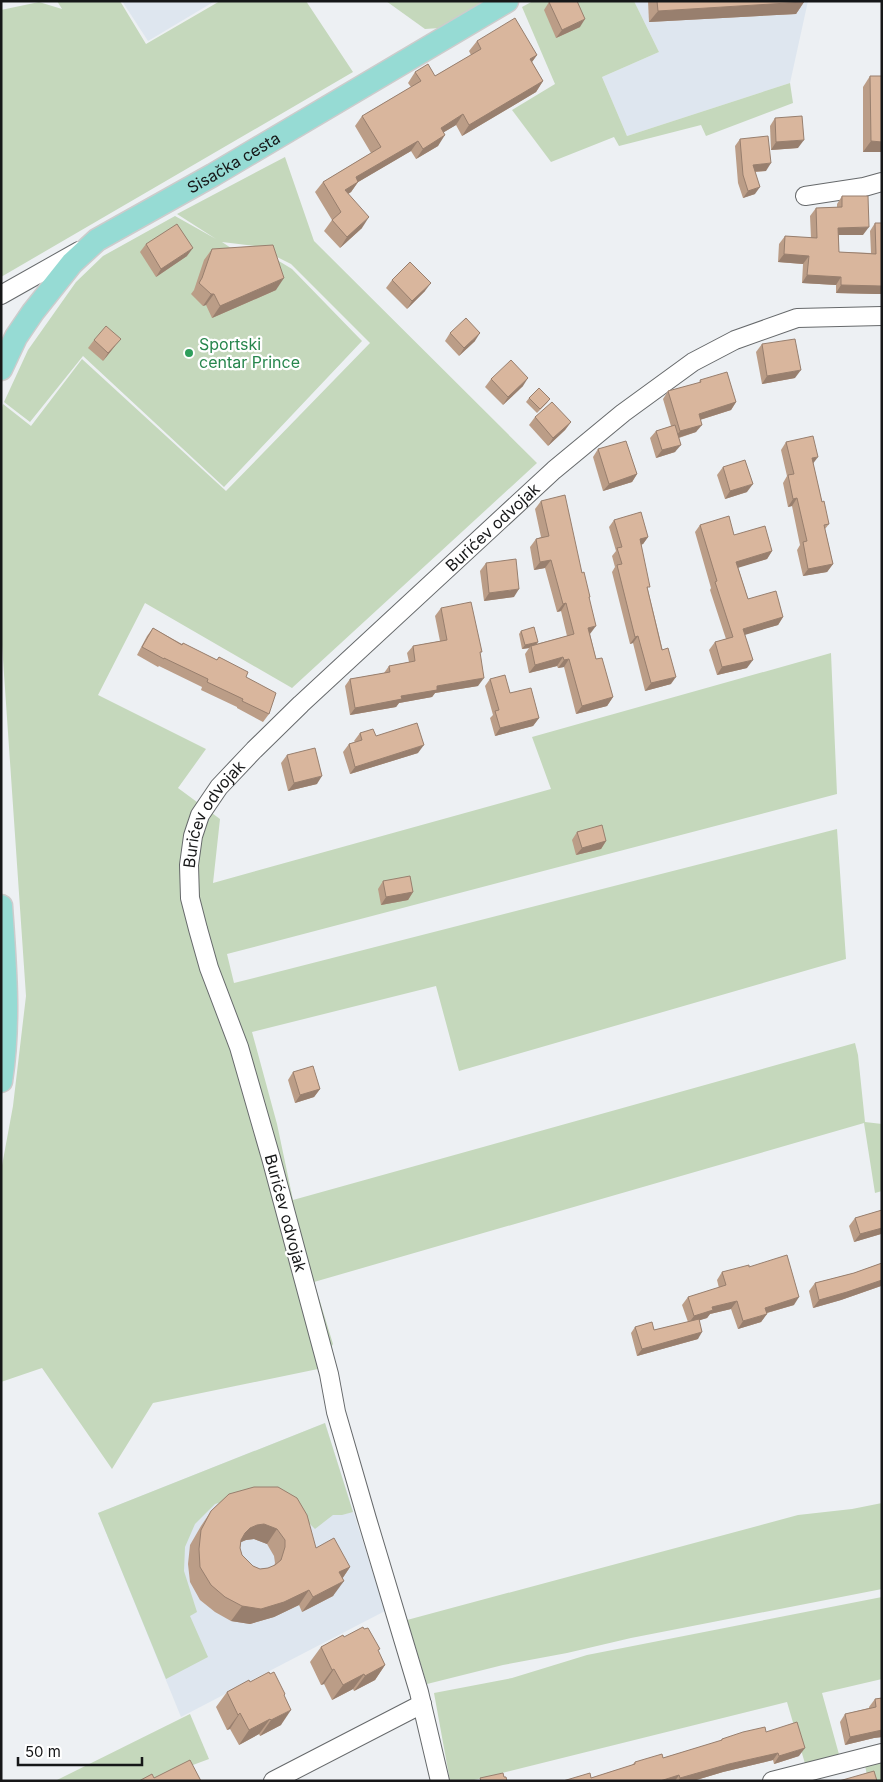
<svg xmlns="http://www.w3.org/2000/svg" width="883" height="1782" viewBox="0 0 883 1782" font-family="Inter,sans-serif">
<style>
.built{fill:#dee6ef}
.green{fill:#c5d8bc}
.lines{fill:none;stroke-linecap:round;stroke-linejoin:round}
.minor-casing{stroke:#66696b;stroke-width:20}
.major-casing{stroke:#ccc;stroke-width:25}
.minor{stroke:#fff;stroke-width:18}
.major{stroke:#96dbd4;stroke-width:22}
.wall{fill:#bb9d87;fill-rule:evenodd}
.shaded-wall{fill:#987f6e}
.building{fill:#d9b69d;stroke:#987f6e;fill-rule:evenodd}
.leisure-dot{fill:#2e9e5b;stroke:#fff;stroke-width:2}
.labels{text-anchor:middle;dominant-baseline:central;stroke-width:4.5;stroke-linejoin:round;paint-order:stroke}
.street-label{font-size:16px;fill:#161718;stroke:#fff}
.leisure-label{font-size:16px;fill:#27864d;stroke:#fff;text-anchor:start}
</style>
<rect width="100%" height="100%" fill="#edf0f3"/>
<g class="built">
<polygon points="122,1 215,1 148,41"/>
<polygon points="634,1 808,1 790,83 627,136 602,77 659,52"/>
<polygon points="325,1423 385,1611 181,1717 98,1513"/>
</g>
<g class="green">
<polygon points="57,1 120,1 146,44 220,1 306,1 353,72 1,277 1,10 39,2 62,9"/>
<polygon points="386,1 487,1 440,28 425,29"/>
<polygon points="533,1 634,1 659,52 602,77 627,136 790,83 793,103 706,136 701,125 619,146 614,137 551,162 512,110 555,84 522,7"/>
<polygon points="285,157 314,241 537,463 292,688 145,603 98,695 206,749 178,788 220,819 213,883 551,789 532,737 831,653 837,794 227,954 234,983 837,829 846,959 459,1071 436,986 252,1032 277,1124 293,1200 855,1043 858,1055 865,1122 882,1124 882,1191 875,1193 864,1123 314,1282 333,1344 318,1369 153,1403 112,1469 42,1368 1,1382 1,1171 13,1106 26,996 1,630 1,411 3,404 31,426 82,359 226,491 370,343 291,264 255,246 222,242 231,248 269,255 292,269 362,341 224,487 83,356 30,422 4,402 28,350 76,282 103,256 175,216 216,239 177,214"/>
<polygon points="325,1423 353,1512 342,1515 333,1515 315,1529 294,1508 251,1494 215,1504 195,1524 185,1547 184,1571 197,1612 190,1616 208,1657 166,1679 98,1513"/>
<polygon points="882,1503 882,1589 631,1638 567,1653 503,1665 427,1684 407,1620 798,1515 852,1509"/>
<polygon points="882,1597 882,1679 822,1693 840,1758 806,1767 787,1702 470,1781 450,1781 434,1693 512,1678 587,1655"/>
<polygon points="190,1714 209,1759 150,1781 55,1781"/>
<polygon points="882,1761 882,1781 868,1781 865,1765"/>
</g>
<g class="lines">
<g class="minor-casing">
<g id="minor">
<polyline points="805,196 864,187 882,182"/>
<polyline points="1,295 79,251"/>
<polyline points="273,1781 422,1704"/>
<path id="s1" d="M440,1781L419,1692L367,1519L336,1412L329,1374L271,1158L239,1047L209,968L198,929L190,898L189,865L193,836L200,815L219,787L254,750L301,704L554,470L623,413L693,362L735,340L797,318L882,316"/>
<polyline points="772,1781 882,1753"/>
</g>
</g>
<g class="major-casing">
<g id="major">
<path id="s2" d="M1,369L16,337L33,312L72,263L97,240L213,175L507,1"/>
<path d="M1,906C5,964 10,1023 1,1081"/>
</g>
</g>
<use href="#minor" class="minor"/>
<use href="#major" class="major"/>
</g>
<g class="wall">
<polygon points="648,1 804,1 804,2 796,14 649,22"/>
<polygon points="549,2 580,27 556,38 544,10"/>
<polygon points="477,41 537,55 532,62 543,81 536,92 462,136 456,125 444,132 438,146 416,159 411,151 358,182 351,192 348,194 362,228 340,248 324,231 332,220 315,192 323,182 371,153 355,126 362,116 411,87 408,83 415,72 435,76 471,55 469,51"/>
<polygon points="870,76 882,76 882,152 863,152 863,87"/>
<polygon points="775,118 798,148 771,150 770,126"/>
<polygon points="740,139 766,171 755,172 755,194 743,198 738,183 735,146"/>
<polygon points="842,196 863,235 839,235 839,252 871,253 870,231 875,223 882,223 876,294 836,293 836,285 802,283 803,264 778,262 779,244 785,236 811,238 810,216 816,208 837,207 837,204"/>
<polygon points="146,244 187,256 156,277 140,252"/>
<polygon points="212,249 276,290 212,318 206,305 203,306 191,294 194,290 204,260"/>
<polygon points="392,280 425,291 407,309 386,288"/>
<polygon points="450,333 475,341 459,356 445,341"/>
<polygon points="94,340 115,346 103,361 88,348"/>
<polygon points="762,344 795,378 762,384 756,352"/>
<polygon points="491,379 523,386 503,405 485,387"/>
<polygon points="700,380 736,402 731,410 700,420 696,432 679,438 675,452 656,458 650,438 656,431 671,426 663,399 668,391 699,383"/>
<polygon points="529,398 550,399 547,403 537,413 526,402"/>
<polygon points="535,417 571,422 565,430 548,446 529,425"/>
<polygon points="786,442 813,463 822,502 829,524 825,529 833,564 827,572 803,576 797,550 800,545 792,506 788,507 783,483 787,476 781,450"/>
<polygon points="598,449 637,474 632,482 603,491 593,457"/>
<polygon points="723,467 747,492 725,499 717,475"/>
<polygon points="541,501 582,573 590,597 589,598 590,634 596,659 613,697 607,706 576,714 564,667 558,668 557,666 529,673 525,654 529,648 522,649 519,634 521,631 538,642 536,644 567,636 561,611 557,612 545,568 534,570 530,547 536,539 541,537 535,509"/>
<polygon points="614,520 648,537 643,544 641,545 648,590 671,684 645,691 633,643 630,644 612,572 615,567 612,556 616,551 609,527"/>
<polygon points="700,525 734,535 772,551 767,559 738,567 748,599 783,617 778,625 745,634 747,668 717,675 709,650 715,642 726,639 710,590 711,588 695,532"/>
<polygon points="486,563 514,597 484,601 480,571"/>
<polygon points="441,608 480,654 478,686 435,693 432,697 399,703 396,707 350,715 345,686 350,679 384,673 389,666 409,662 407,653 413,646 440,641 435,616"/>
<polygon points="153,628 182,644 217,660 219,657 246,677 269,714 263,722 237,708 237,707 201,690 202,687 159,666 158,667 137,655 147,636"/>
<polygon points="490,679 510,693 539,718 533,726 495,736 490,718 493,715 485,686"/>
<polygon points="360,733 376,736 418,753 350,774 343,752 349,744 355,742 354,741"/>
<polygon points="287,755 317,784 288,791 281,763"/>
<polygon points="577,832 606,841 601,849 576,855 572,840"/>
<polygon points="383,881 413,892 408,900 381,905 378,889"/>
<polygon points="293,1072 320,1089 314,1097 295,1103 288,1080"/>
<polygon points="882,1210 881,1234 854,1242 849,1226 855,1218"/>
<polygon points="882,1263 881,1286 841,1300 813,1308 809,1291 815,1283 854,1273"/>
<polygon points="749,1267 794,1305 767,1313 761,1322 738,1329 731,1309 710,1314 707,1318 699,1320 698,1339 637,1356 631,1333 635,1327 654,1330 688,1322 682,1305 688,1297 719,1288 717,1280 722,1272"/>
<path d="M229,1494L316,1548L350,1567L342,1579L333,1596L302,1612L299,1605L274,1617L250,1624L231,1621L215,1612L200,1600L190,1582L188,1564L190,1545L201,1526L211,1511ZM254,1539L267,1544L274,1556L275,1563L274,1566L268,1568L260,1569L253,1566L242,1555L240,1548L241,1542L246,1540Z"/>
<polygon points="344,1637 378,1651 385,1665 375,1680 354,1691 353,1689 332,1700 324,1684 321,1685 310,1662 321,1647"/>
<polygon points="250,1682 285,1694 284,1696 281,1725 260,1736 259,1734 239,1745 230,1729 227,1730 216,1707 227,1692"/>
<polygon points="882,1698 882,1737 874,1738 845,1745 840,1722 845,1714 869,1708 869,1707 875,1699"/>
<polygon points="766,1732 799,1756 774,1764 773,1760 723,1772 693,1781 563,1781 591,1778 632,1765 635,1762 663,1758 720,1741 722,1739"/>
</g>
<g class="shaded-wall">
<polygon points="804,2 796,14 649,22 658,11"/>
<polygon points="585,19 580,27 556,38 562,30"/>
<polygon points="537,55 529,66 530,59"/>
<polygon points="543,81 536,92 462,136 469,125"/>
<polygon points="463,114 456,125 434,138 441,128"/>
<polygon points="445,135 438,146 416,159 423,149"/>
<polygon points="804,140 798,148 771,150 776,142"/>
<polygon points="418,141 411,151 348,188 356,177"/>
<polygon points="871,141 882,142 882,152 863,152"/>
<polygon points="771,163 766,171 748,172 753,165"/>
<polygon points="358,182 351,192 337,201 345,190"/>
<polygon points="760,187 755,194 743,198 748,191"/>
<polygon points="369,217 362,228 340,248 347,237"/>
<polygon points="869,227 863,235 833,235 838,228"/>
<polygon points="193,248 187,256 156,277 161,269"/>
<polygon points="784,254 809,256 803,264 778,262"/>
<polygon points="807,275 841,277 836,285 802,283"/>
<polygon points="284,278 276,290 212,318 220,306"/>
<polygon points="431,283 425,291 407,309 412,301"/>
<polygon points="841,285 882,286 882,294 876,294 836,293"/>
<polygon points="211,294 214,294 206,305 203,306"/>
<polygon points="480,333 475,341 459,356 464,348"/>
<polygon points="121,339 115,346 103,361 108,353"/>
<polygon points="801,370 795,378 762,384 767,376"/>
<polygon points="528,378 523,386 503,405 508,397"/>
<polygon points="736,402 731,410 693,422 699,414"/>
<polygon points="571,422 565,430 548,446 553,438"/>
<polygon points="702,425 696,432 674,439 680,431"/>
<polygon points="681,445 675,452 656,458 662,450"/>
<polygon points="818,457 812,465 812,458"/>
<polygon points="637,474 632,482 603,491 609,484"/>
<polygon points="753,484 747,492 725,499 730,491"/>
<polygon points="797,498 792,506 788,507 793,499"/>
<polygon points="648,537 643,544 634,546 640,539"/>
<polygon points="772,551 767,559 731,570 736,562"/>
<polygon points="551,560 545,568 534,570 540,562"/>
<polygon points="833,564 827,572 803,576 808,569"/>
<polygon points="519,589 514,597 484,601 489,593"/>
<polygon points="566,603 561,611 557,612 563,604"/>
<polygon points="783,617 778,625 738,637 743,629"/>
<polygon points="596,626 590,634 582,636 588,628"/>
<polygon points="638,636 633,643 630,644 635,637"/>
<polygon points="538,642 535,646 531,646 529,648 522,649 525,645"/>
<polygon points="563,657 557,666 529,673 535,665"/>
<polygon points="569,659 564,667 558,668 564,660"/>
<polygon points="753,660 747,668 717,675 722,667"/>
<polygon points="676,677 671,684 645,691 651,683"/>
<polygon points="484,678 478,686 435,693 432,697 399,703 396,707 350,715 355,708 437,686"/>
<polygon points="613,697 607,706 576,714 582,706"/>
<polygon points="539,718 533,726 495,736 500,728"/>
<polygon points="424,745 418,753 350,774 355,767"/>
<polygon points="322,776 317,784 288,791 294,783"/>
<polygon points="606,841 601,849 576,855 582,848"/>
<polygon points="413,892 408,900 381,905 386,897"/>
<polygon points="320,1089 314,1097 295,1103 300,1095"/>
<polygon points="882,1228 881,1234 854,1242 860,1234"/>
<polygon points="882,1280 881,1286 841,1300 813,1308 819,1300"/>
<polygon points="799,1297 794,1305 759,1315 765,1308"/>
<polygon points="737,1301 731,1309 710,1314 707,1318 688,1324 694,1316 712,1307"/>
<polygon points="767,1314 761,1322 738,1329 743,1321"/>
<polygon points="702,1332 698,1339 637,1356 642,1349"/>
<polygon points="264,1524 277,1529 267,1544 254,1539 246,1540 239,1543 245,1533 250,1528 257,1525"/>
<polygon points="350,1567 340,1582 339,1572"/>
<polygon points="344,1581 333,1596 302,1612 313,1597"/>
<polygon points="309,1590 299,1605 274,1617 250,1624 231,1621 242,1606"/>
<polygon points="385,1665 375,1680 354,1691 365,1676"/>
<polygon points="334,1669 324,1684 321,1685 332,1670"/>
<polygon points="364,1674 353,1689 332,1700 343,1685"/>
<polygon points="291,1710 281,1725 260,1736 271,1720"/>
<polygon points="240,1713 230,1729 227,1730 238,1715"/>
<polygon points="270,1719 259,1734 239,1745 249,1730"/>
<polygon points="882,1730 882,1737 874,1738 845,1745 850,1737"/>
<polygon points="805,1748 799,1756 774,1764 779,1756"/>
<polygon points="778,1753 773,1760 723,1772 693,1781 678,1781 680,1778 729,1764"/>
<polygon points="679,1775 675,1781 660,1781"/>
</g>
<g class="building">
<polygon points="550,1 577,1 585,19 562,30 549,2"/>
<polygon points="657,1 804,1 804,2 658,11"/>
<polygon points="515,18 537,55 530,59 543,81 469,125 463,114 441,128 445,135 423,149 418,141 356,177 358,182 345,190 369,217 347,237 332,220 341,212 323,182 381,147 362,116 421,81 415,72 428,64 435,76 481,49 477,41"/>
<polygon points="870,76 882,76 882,142 871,141"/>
<polygon points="802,116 804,140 776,142 775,118"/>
<polygon points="768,136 771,163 753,165 760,187 748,191 743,175 740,139"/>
<polygon points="842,196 868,196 869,227 838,228 839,252 876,254 875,223 882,223 882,286 841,285 841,277 807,275 809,256 784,254 785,236 817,238 816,208 842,207"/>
<polygon points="177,224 193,248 161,269 146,244"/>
<polygon points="273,245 284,278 220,306 214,294 211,294 199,283 202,278 212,249"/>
<polygon points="410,262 431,283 412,301 392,280"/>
<polygon points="466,318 480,333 464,348 450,333"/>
<polygon points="106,326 121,339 108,353 94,340"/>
<polygon points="795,339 801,370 767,376 762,344"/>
<polygon points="511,360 528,378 508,397 491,379"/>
<polygon points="727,372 736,402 699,414 702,425 680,431 668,391 701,382 700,380"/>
<polygon points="539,388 550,399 540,409 529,398"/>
<polygon points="552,402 571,422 553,438 535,417"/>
<polygon points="675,425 681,445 662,450 656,431"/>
<polygon points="813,436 818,457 812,458 822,502 824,501 829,524 824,525 833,564 808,569 803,542 807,541 797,498 793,499 788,475 794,474 786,442"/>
<polygon points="626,441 637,474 609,484 598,449"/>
<polygon points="745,460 753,484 730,491 723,467"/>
<polygon points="565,495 582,573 584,572 590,597 589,597 596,626 588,628 596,659 602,658 613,697 582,706 569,659 564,660 563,657 535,665 531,646 574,634 566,603 563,604 551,560 540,562 536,539 549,536 541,501"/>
<polygon points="641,512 648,537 640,539 650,587 647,587 662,650 668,648 676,677 651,683 638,636 635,637 617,565 622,564 617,548 622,547 614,520"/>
<polygon points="729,516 734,535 765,526 772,551 736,562 748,599 776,591 783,617 743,629 753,660 722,667 715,642 733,637 715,582 717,581 700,525"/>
<polygon points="516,559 519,589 489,593 486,563"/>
<polygon points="471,602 482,652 480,652 484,678 437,686 437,690 401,696 402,699 355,708 350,679 390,672 389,666 415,661 413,646 447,640 441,608"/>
<polygon points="534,627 538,642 525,645 521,631"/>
<polygon points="153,628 182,645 183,643 217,660 219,657 248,672 246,677 276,693 269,714 242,701 243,699 207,682 208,679 164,658 164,659 142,647"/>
<polygon points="505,675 510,693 531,688 539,718 500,728 495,711 499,710 490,679"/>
<polygon points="417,723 424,745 355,767 349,744 362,740 360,733 373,729 376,736"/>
<polygon points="315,748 322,776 294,783 287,755"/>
<polygon points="602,825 606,841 582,848 577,832"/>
<polygon points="410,876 413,892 386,897 383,881"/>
<polygon points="313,1066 320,1089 300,1095 293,1072"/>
<polygon points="882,1210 882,1228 860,1234 855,1218"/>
<polygon points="787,1255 799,1297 765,1308 767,1314 743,1321 737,1301 712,1307 713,1310 694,1316 688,1297 726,1285 722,1272 749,1265 749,1267"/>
<polygon points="882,1263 882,1280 847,1292 819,1300 815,1283 854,1273"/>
<polygon points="699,1319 702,1332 642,1349 635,1327 652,1322 654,1330"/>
<path d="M254,1487H278L297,1498L307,1515L316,1548L334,1538L350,1567L339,1572L344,1581L313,1597L309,1590L284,1602L261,1609L242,1606L225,1597L211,1585L200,1567L199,1549L201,1530L211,1511L229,1494ZM264,1524L277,1529L285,1540V1547L281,1560L275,1565L268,1568L260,1569L253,1566L242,1555L240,1548L241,1540L245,1533L250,1528L257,1525Z"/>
<polygon points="363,1627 364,1629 368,1628 380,1649 378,1650 385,1665 365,1676 364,1674 343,1685 334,1669 332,1670 321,1647 343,1635 344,1637"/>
<polygon points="269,1672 270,1674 274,1672 285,1694 284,1695 291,1710 271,1720 270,1719 249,1730 240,1713 238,1715 227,1692 249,1680 250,1682"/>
<polygon points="882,1698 882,1730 850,1737 845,1714 876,1707 875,1699"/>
<polygon points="797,1722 805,1748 779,1756 778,1753 729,1764 680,1778 679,1775 660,1781 563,1781 590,1773 591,1778 635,1764 635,1762 662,1754 663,1758 722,1740 722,1739 743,1732 765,1727 766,1732"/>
<polygon points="190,1760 201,1781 139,1781 152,1774 154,1778"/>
<polygon points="874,1771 877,1781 839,1781"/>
<polygon points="503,1773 504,1777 506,1777 507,1781 481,1781 480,1778"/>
</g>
<circle class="leisure-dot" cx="189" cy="353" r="5"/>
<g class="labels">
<g class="street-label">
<text stroke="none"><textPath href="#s2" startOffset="319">Sisačka cesta</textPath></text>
<text stroke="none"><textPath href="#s1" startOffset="1414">Burićev odvojak</textPath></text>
<text stroke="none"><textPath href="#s1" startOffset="1009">Burićev odvojak</textPath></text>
<text transform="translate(286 1213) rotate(75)">Burićev odvojak</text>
</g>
<g class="leisure-label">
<text x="199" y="344">Sportski<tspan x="199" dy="18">centar Prince</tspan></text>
</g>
</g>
<rect width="883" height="1782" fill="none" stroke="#161718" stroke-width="5"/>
<path d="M18 1757v8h124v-8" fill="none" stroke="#161718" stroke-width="2.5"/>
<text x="25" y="1757" font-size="15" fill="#161718" stroke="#ffffff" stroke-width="4" paint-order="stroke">50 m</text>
</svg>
